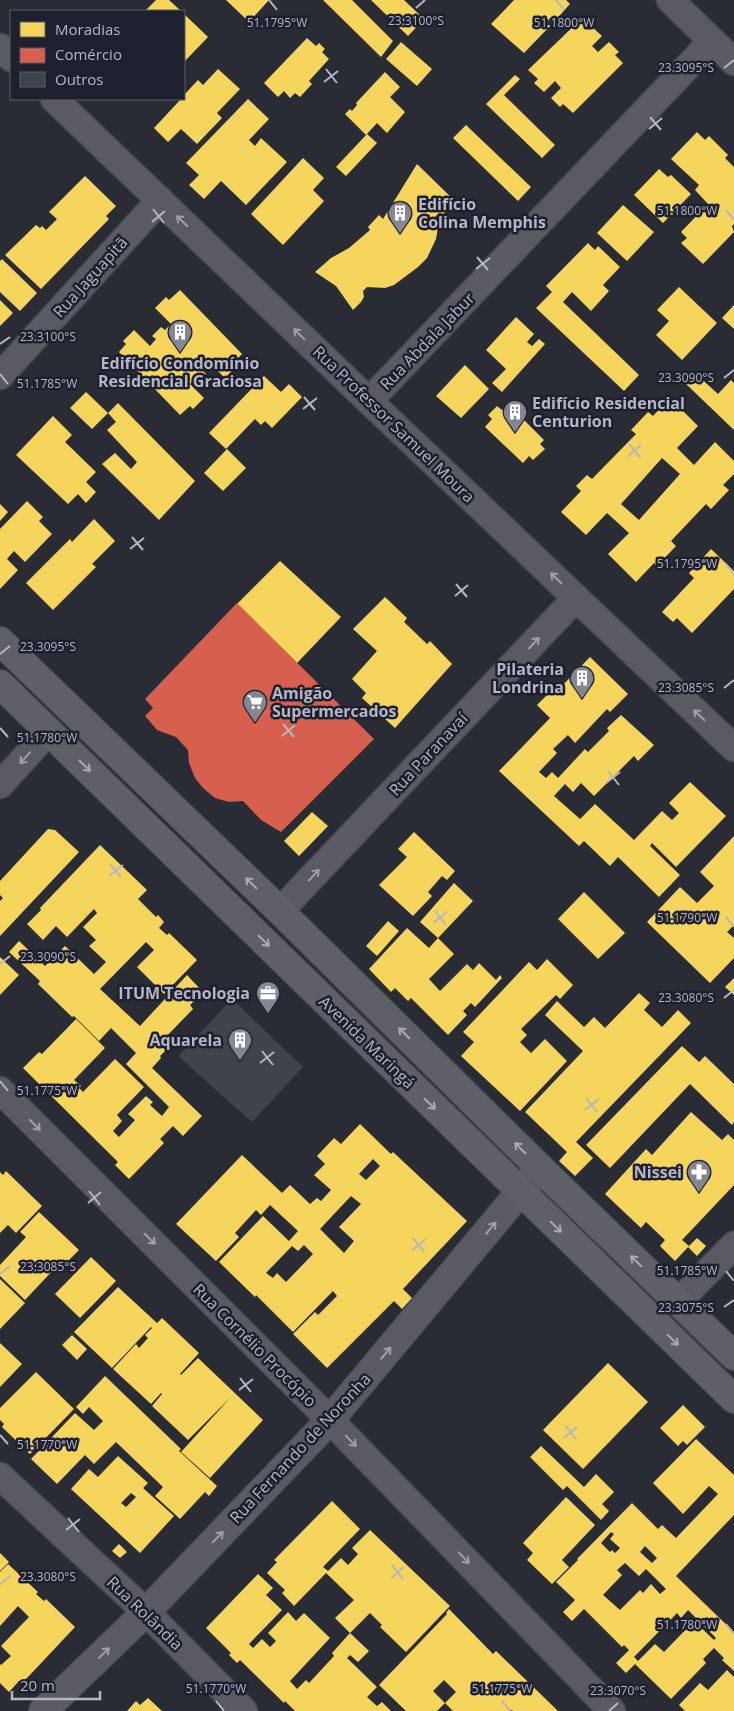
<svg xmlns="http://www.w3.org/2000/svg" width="734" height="1711" viewBox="0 0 734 1711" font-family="'Open Sans',sans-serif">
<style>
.homes{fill:#f6d55c;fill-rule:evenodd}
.shops{fill:#d6604d}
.building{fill:#41434b}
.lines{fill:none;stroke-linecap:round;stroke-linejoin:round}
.minor-casing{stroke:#46474e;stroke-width:29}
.tertiary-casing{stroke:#46474e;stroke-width:30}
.secondary-casing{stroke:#46474e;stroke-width:30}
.minor{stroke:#5a5a63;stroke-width:26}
.tertiary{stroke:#5a5a63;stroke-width:28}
.secondary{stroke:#5e5f67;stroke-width:28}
.oneway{stroke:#9e9fac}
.oneway2{stroke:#a7a9b7}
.ticks{fill:none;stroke:#b4b6c5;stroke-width:2}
.labels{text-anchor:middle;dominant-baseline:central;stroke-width:5;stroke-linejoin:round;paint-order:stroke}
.poi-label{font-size:16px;font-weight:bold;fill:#b4b6c5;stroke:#1e202e;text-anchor:end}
.street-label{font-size:16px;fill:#b4b6c5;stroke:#1e202e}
.ticks-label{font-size:12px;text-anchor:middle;fill:#b4b6c5;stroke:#1e202e;stroke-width:5;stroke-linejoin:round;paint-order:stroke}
</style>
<rect width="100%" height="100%" fill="#2a2c35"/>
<g class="homes">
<polygon points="156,0 169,0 181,11 145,11"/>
<polygon points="226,0 269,0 249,22"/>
<polygon points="323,0 352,0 393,41 381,57"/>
<polygon points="371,0 404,0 424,19 408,36"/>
<polygon points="514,0 566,0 570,4 552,24 544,15 542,18 550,26 524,53 491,24"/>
<polygon points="184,14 208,37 184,62"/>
<polygon points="580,20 589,30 592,27 602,36 592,46 598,52 609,42 619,52 615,55 623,63 573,113 563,104 560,107 551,98 561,88 555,81 544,92 534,83 538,79 528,70"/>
<polygon points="307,38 316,46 319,43 325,49 322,52 329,59 309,81 312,84 300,97 295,93 290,98 284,91 278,97 264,83"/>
<polygon points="401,42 432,69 417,86 386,59"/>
<polygon points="218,69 240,89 217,113 222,118 197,144 181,129 168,142 154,128 181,99 184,99 184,95 198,80 203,85"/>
<polygon points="385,72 400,87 390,97 405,112 387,133 377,123 366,135 345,114 350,109 352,111 357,105 356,103"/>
<polygon points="515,75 520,79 504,95 555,145 542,158 486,104"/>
<polygon points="248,99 269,119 249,140 255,146 261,138 287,162 246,205 221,181 204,199 189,185 199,175 186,163"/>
<polygon points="466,125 531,187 518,201 453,138"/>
<polygon points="697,132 705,140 709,136 728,155 725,158 734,167 734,224 732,226 734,232 703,264 681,243 687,238 681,232 708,204 695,190 699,185 671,159"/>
<polygon points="367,134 377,143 346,176 336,167"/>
<polygon points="303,158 324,178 313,190 324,201 283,245 251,214"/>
<polygon points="417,164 458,204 443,214 439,213 435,217 438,227 436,239 427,258 418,267 394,285 385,288 367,287 363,291 364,297 361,302 353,310 336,286 315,272 331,258 349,248 370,230 368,227 379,215 383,219"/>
<polygon points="659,169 668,177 671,175 691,194 663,223 634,195"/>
<polygon points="85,176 116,206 106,216 109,219 41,289 5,255 36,225 40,228 42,226 46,230 57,219 49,212"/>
<polygon points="623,205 654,232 627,261 597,233"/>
<polygon points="588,243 595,250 598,246 620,267 603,285 609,291 591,311 572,292 563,302 639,375 624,391 536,308 552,292 546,286"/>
<polygon points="2,259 37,293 20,311 0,292 0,261"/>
<polygon points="679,287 717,323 682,360 656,335 669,321 657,310"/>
<polygon points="180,290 242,354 235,361 238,365 225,378 211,364 203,371 206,374 198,381 195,379 190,384 204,398 193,409 190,406 180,415 119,352 126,344 123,341 134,330 150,346 156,339 152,336 161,327 165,330 171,324 155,308 166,297 169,300"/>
<polygon points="0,300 13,313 0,326"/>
<polygon points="734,305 734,329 722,318"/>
<polygon points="516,317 534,334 527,342 532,346 539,339 545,344 502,392 492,383 506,369 486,350"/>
<polygon points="465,365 489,389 461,418 436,396"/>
<polygon points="695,373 718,394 731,380 734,383 734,430 685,383"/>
<polygon points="264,376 281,392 289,384 302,397 272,428 265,421 261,425 255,419 226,449 209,433"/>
<polygon points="86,392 108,413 118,403 195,481 159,520 102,464 115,453 131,469 137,462 107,430 116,422 108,413 92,429 70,408"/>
<path d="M670,398L698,426L677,448L694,465L715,442L734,461V474L723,485L729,490L711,509L706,504L671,541L676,546L657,566L654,563L636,582L608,554L629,533L607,513L586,535L561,512L581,491L576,486L587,475L592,479L636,434L631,430L648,412L653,416ZM662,458L680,474L639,520L621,504Z"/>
<polygon points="508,404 544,440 540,444 545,449 533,460 529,456 523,463 485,427 492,419 488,415 497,406 502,410"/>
<polygon points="53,416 72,435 65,442 96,472 86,482 96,492 86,503 78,494 68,504 16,455"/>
<polygon points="227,449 246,468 223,491 204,473"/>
<polygon points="27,501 43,517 39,521 52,534 25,562 14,551 7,559 18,570 0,589 0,529"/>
<polygon points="0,504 8,512 0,521"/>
<polygon points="94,519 115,541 92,564 96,567 53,610 26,583 70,539 72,542"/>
<polygon points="711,549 734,571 734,589 692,633 677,618 673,622 662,612 694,578 689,573"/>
<polygon points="280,561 341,617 297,663 237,604"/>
<polygon points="385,597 407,618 404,622 427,644 430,641 452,664 395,728 362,698 366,693 352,679 377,651 353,629"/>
<polygon points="590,657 628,694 610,712 607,709 575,743 568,735 553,749 557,753 539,772 546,778 552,772 558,778 585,749 588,752 609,731 607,728 621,715 654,745 638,761 634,756 594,796 581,783 573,792 565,784 554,796 580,819 595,804 634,840 662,811 672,820 679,813 669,803 690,782 726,816 676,867 652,843 650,846 680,875 659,897 618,857 610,866 584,841 579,846 499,771 550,718 537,705 556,686 559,689"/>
<polygon points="312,812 328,826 299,856 284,841"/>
<polygon points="48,829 55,830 79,852 0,936 0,901 3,898 0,895 0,881"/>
<polygon points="414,832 455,871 447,880 442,876 428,892 432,896 413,916 379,885 407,857 398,849"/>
<polygon points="734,836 734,925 727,932 734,938 734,958 710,983 647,922 680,887 697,903 714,886 700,872"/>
<polygon points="100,845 147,890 138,899 156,917 158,915 164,922 159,928 167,935 169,933 197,960 164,994 137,967 154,950 146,942 100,989 140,1026 187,975 203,992 190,1005 193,1009 159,1044 166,1050 160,1056 161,1058 152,1068 202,1116 183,1136 173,1126 160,1139 164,1143 129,1179 115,1165 118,1162 23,1068 39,1052 42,1054 76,1019 105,1048 74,1080 81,1086 79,1088 83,1092 115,1059 144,1087 117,1115 122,1121 113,1131 119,1137 135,1120 128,1114 146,1096 153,1102 150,1105 162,1116 169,1107 126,1064 136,1053 111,1028 99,1041 74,1016 72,1017 38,984 40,981 9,952 19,941 45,966 65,946 94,974 106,962 89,946 96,940 83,927 97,913 94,909 67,937 56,926 43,940 27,924 41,910 40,908"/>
<polygon points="454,883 473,901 438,938 454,954 429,979 440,991 467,964 473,970 479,963 496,980 500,975 502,978 475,1007 471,1003 463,1011 467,1015 448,1035 411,998 408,1001 395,988 391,992 369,969 407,928 429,948 438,938 420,922"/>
<polygon points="584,892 625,933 598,959 558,919"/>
<polygon points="388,921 399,931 377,956 366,946"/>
<polygon points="0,957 19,975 0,995"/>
<polygon points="547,959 573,985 560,999 556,995 521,1029 527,1035 520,1042 531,1053 545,1039 567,1061 520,1111 461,1056 474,1042 463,1032 529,962 537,970"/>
<polygon points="734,978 734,995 725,987"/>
<polygon points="639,993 650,1003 644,1010 662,1027 678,1010 691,1023 576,1142 593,1158 575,1176 559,1161 567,1152 525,1112 583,1051 545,1015 557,1001 584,1027 594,1017 605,1028"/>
<polygon points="682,1046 699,1062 705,1056 734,1084 734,1122 732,1125 690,1084 610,1168 586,1145"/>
<polygon points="691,1112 722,1140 728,1134 734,1140 734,1185 682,1240 689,1246 675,1261 660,1246 665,1240 646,1222 641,1228 605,1194 646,1149 652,1155"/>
<path d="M360,1124L391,1154L393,1152L467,1221L403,1289L412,1298L402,1309L394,1301L327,1368L293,1334L315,1312L318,1315L337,1296L333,1291L293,1332L256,1295L255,1297L219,1262L263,1216L289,1241L298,1231L270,1205L261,1215L256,1210L235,1233L239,1237L216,1261L176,1224L242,1155L282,1193L290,1185L310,1204L317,1198L321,1201L331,1190L314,1175L325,1164L317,1156L334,1138L341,1144ZM373,1159L380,1166L366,1180L359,1174ZM351,1196L361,1204L339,1227L354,1241L344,1253L320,1229ZM304,1245L313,1254L286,1282L277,1273L273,1278L266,1273L292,1246L298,1251Z"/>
<polygon points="6,1171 42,1206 16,1233 8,1225 0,1233 0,1172 3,1175"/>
<polygon points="39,1212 79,1250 58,1271 55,1268 25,1300 0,1276 0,1265 26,1237 20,1232"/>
<polygon points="697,1238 706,1246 697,1256 688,1247"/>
<polygon points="91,1257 116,1281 80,1318 55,1294"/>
<polygon points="0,1279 25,1303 0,1329"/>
<polygon points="118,1287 157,1323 162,1318 199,1353 180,1374 181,1375 198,1358 263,1420 210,1478 181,1452 231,1397 188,1440 152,1406 162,1394 161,1393 151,1404 113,1369 136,1344 139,1348 148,1338 145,1335 152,1328 151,1327 112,1368 74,1332"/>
<polygon points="72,1335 87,1349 77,1360 62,1345"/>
<polygon points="0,1343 22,1364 0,1387"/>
<polygon points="608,1363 648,1402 583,1469 543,1430"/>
<polygon points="36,1372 74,1409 30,1454 2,1427 4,1424 0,1420 0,1408"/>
<polygon points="105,1376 181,1449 179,1451 217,1486 209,1496 205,1492 180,1519 155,1496 163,1487 116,1442 94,1464 85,1455 57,1484 31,1459 75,1413 94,1430 103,1421 89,1407 83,1414 76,1407"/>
<polygon points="683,1405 705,1427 687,1445 683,1441 678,1446 660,1428"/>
<path d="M696,1439L734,1475V1515L676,1576L734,1632V1671L722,1660L724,1658L714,1648L703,1659L706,1663L671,1699L635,1664L626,1673L616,1663L629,1650L624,1645L622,1647L584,1609L572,1621L563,1612L575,1600L556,1582L578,1560L577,1559L632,1503L658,1529L662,1525L676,1538L718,1494L709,1486L683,1514L653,1483ZM611,1532L614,1534L610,1539L620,1548L615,1553L612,1550L610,1552L601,1543ZM645,1546L657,1558L652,1563L640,1552ZM625,1563L639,1576L646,1569L666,1589L660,1594L651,1584L643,1593L640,1590L620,1610L603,1595L622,1575L617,1570ZM688,1610L716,1638L714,1640L694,1621L664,1652L655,1644L638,1661L634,1657L677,1613L681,1618Z"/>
<polygon points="541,1446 584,1487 596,1474 614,1492 602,1504 609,1511 601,1520 567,1486 563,1490 530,1457"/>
<path d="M118,1456L148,1483L143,1488L174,1516L140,1553L71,1489L89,1469L98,1477ZM131,1493L136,1497L126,1507L121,1503Z"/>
<polygon points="566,1497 595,1525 562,1560 569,1567 552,1584 527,1560 533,1553 523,1543"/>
<polygon points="332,1501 360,1529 323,1567 328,1571 341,1558 348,1565 358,1554 352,1548 370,1530 450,1606 406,1652 380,1627 382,1625 370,1613 350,1633 335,1618 354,1600 326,1573 294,1606 282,1593 285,1590 267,1573 277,1562 274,1560"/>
<polygon points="119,1544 127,1552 120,1558 112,1551"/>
<polygon points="0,1553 9,1562 0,1571"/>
<polygon points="8,1564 38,1592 36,1594 44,1601 46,1599 75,1627 28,1677 21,1683 19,1681 9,1692 0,1683 0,1664 1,1665 11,1656 1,1646 29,1617 18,1606 0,1626 0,1572"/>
<polygon points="258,1574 273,1588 266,1595 282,1610 249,1644 253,1648 262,1639 270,1647 276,1641 268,1633 288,1612 296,1621 304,1613 330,1638 290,1681 297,1689 306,1680 309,1683 334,1656 332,1653 350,1633 369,1651 358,1662 350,1655 347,1658 377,1687 367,1697 377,1706 382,1702 391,1711 295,1711 285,1701 284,1703 240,1660 237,1663 229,1655 231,1653 206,1628"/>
<polygon points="449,1609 493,1654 496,1651 558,1711 513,1711 512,1710 510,1711 453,1711 445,1703 456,1692 444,1680 433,1691 445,1703 437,1711 406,1711 379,1685 447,1614 446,1613"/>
<polygon points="727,1670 734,1677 734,1711 685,1711 679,1705 700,1683 708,1690"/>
<polygon points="148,1698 162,1711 127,1711 136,1701 140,1705"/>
</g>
<polygon class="shops" points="237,603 374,739 281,832 261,820 243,801 229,802 215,798 203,788 195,778 189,763 188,750 176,737 157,730 145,716 153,708 145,699"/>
<polygon class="building" points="232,999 303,1067 252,1122 178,1056"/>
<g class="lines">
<g class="minor-casing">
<g id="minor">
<polyline points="670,0 734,62"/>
<polyline points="0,47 11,58"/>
<polyline points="54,99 369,401 734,748"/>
<polyline points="0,376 160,200"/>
<polyline points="369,401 712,41"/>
<polyline points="0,785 49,731"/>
<polyline points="280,911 576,598"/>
<polyline points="0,1090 330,1420 612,1711"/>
<polyline points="678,1302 734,1245"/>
<polyline points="0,1476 146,1612 244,1711"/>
</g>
</g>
<g class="tertiary-casing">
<polyline id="tertiary" points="43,1711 146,1612 330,1420 540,1168"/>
</g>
<g class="secondary-casing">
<g id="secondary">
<polyline points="0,641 280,911 540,1168 734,1356"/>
<polyline points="0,684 734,1399"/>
</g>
</g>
<use href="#minor" class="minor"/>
<use href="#tertiary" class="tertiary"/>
<use href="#secondary" class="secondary"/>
</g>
<defs><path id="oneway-shaft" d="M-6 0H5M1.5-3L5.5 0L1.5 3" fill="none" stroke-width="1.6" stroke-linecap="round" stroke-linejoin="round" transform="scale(1.25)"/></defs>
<g class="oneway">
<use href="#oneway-shaft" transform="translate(182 221) rotate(-136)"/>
<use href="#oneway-shaft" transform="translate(299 334) rotate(-136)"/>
<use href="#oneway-shaft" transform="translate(556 578) rotate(-136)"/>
<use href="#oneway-shaft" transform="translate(534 643) rotate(-47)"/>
<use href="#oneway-shaft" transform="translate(699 715) rotate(-136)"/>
<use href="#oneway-shaft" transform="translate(25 758) rotate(132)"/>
<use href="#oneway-shaft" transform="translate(314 875) rotate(-47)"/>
<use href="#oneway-shaft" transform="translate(35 1125) rotate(45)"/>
<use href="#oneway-shaft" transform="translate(491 1228) rotate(-50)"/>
<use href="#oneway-shaft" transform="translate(150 1239) rotate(45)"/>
<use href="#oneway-shaft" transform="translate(386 1353) rotate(-50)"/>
<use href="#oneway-shaft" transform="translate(351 1441) rotate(46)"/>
<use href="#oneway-shaft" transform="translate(218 1537) rotate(-46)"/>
<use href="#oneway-shaft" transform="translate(464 1558) rotate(46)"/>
<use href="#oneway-shaft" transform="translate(104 1653) rotate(-44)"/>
</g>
<g class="oneway2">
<use href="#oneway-shaft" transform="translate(85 766) rotate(44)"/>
<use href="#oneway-shaft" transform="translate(251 883) rotate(-136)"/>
<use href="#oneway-shaft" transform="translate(264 941) rotate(44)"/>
<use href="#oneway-shaft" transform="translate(404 1033) rotate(-135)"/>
<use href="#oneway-shaft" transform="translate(430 1104) rotate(44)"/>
<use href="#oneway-shaft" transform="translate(520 1148) rotate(-135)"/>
<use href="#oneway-shaft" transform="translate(556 1227) rotate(44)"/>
<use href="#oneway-shaft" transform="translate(636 1261) rotate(-136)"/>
<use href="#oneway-shaft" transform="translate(673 1340) rotate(44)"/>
</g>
<path class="ticks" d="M269,0L277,10M556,0L564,10M416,8L425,0M724,68L734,60M326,69L337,83M324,82L338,71M650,117L661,130M649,129L662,118M153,209L164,223M726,210L734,220M152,222L165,211M477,257L488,270M476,269L490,258M0,344L10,337M0,374L8,384M724,378L734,370M304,397L315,410M303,409L317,398M629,444L640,457M628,456L641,445M132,537L143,550M130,549L144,538M726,564L734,574M456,584L467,597M455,596L468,585M0,654L10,646M724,688L734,680M283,724L294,737M0,728L8,737M282,736L295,725M608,771L619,785M606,783L620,772M110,864L121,877M109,876L123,865M435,911L446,925M726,917L734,927M433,923L447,912M0,964L10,956M724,998L734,990M262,1051L273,1065M260,1063L274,1052M0,1081L8,1091M586,1098L597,1112M585,1110L599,1099M89,1191L100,1205M88,1203L101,1192M413,1238L424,1252M412,1250L426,1239M726,1271L734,1281M0,1274L10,1266M724,1307L734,1300M240,1378L251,1392M239,1390L253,1379M565,1425L576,1439M0,1435L8,1444M564,1438L577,1427M68,1518L79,1532M66,1530L80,1519M392,1565L403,1579M391,1578L404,1567M0,1584L10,1576M726,1624L734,1634M216,1701L224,1711M502,1701L510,1711M609,1711L618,1703"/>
<defs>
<g id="building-pin" transform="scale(1.25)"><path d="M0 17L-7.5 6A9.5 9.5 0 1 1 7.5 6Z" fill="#848693" stroke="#1e202e"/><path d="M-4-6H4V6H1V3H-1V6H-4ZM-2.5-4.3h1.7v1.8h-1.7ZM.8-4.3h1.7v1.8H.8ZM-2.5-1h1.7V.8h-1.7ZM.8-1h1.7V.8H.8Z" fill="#fff"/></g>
<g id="supermarket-pin" transform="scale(1.25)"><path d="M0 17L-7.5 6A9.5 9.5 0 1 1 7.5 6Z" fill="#848693" stroke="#1e202e"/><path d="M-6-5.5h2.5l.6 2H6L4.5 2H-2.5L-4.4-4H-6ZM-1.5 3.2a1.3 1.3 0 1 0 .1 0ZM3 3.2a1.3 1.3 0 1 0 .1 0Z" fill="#fff"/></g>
<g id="office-pin" transform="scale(1.25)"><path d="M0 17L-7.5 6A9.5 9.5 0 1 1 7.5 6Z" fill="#848693" stroke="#1e202e"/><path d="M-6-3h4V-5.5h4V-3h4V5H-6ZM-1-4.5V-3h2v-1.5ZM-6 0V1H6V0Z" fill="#fff"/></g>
<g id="pharmacy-pin" transform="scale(1.25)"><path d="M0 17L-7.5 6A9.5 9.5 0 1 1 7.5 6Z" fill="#848693" stroke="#1e202e"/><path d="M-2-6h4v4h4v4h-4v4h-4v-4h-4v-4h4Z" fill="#fff"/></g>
</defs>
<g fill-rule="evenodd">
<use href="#building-pin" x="400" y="213"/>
<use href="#building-pin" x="180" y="332"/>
<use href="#building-pin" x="515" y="412"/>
<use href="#building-pin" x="582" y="678"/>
<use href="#supermarket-pin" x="255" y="702"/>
<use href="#office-pin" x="268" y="993"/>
<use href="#building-pin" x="240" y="1040"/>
<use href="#pharmacy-pin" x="699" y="1172"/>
</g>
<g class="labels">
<g class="poi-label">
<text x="418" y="204" text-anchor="start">Edifício<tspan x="418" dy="18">Colina Memphis</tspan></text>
<text x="180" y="363" text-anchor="middle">Edifício Condomínio<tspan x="180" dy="18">Residencial Graciosa</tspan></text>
<text x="532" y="403" text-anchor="start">Edifício Residencial<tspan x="532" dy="18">Centurion</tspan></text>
<text x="564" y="669">Pilateria<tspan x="564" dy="18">Londrina</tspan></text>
<text x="272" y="693" text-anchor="start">Amigão<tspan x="272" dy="18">Supermercados</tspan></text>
<text x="250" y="993">ITUM Tecnologia</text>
<text x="222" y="1040">Aquarela</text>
<text x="682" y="1172">Nissei</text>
</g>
<g class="street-label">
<text transform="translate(90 277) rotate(-48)">Rua Jaguapitã</text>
<text transform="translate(427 341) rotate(-46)">Rua Abdala Jabur</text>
<text transform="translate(394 424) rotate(44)">Rua Professor Samuel Moura</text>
<text transform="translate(428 754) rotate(-47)">Rua Paranavaí</text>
<text transform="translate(367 1042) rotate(44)">Avenida Maringá</text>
<text transform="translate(255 1345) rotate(45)">Rua Cornélio Procópio</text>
<text transform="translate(300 1448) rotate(-47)">Rua Fernando de Noronha</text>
<text transform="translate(145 1613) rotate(44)">Rua Rolândia</text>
</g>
</g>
<g class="ticks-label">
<text x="416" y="25">23.3100°S</text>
<text x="277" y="27">51.1795°W</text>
<text x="564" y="27">51.1800°W</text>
<text x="686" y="72">23.3095°S</text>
<text x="687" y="215">51.1800°W</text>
<text x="48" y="341">23.3100°S</text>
<text x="686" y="382">23.3090°S</text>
<text x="47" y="388">51.1785°W</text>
<text x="687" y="568">51.1795°W</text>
<text x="48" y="651">23.3095°S</text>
<text x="686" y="692">23.3085°S</text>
<text x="47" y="742">51.1780°W</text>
<text x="687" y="922">51.1790°W</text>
<text x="48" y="961">23.3090°S</text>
<text x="686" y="1002">23.3080°S</text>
<text x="47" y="1095">51.1775°W</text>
<text x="48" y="1271">23.3085°S</text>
<text x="687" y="1275">51.1785°W</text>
<text x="686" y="1312">23.3075°S</text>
<text x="47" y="1449">51.1770°W</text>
<text x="48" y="1581">23.3080°S</text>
<text x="687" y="1629">51.1780°W</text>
<text x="216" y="1693">51.1770°W</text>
<text x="502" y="1693">51.1775°W</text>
<text x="618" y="1695">23.3070°S</text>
</g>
<rect x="10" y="10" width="175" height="90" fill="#1e202e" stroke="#5a5c6a"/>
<rect x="20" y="22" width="25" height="15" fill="#f6d55c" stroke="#5a5c6a"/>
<text x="55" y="35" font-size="15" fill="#b4b6c5">Moradias</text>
<rect x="20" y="48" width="25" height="15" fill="#d6604d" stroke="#5a5c6a"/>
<text x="55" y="60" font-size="15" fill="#b4b6c5">Comércio</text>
<rect x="20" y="72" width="25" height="15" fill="#41434b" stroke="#5a5c6a"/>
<text x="55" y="85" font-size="15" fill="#b4b6c5">Outros</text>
<path d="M12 1691v8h88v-8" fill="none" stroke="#b4b6c5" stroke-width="2.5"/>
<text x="20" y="1691" font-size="15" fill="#b4b6c5" stroke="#1e202e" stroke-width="4" paint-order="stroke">20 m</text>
</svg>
